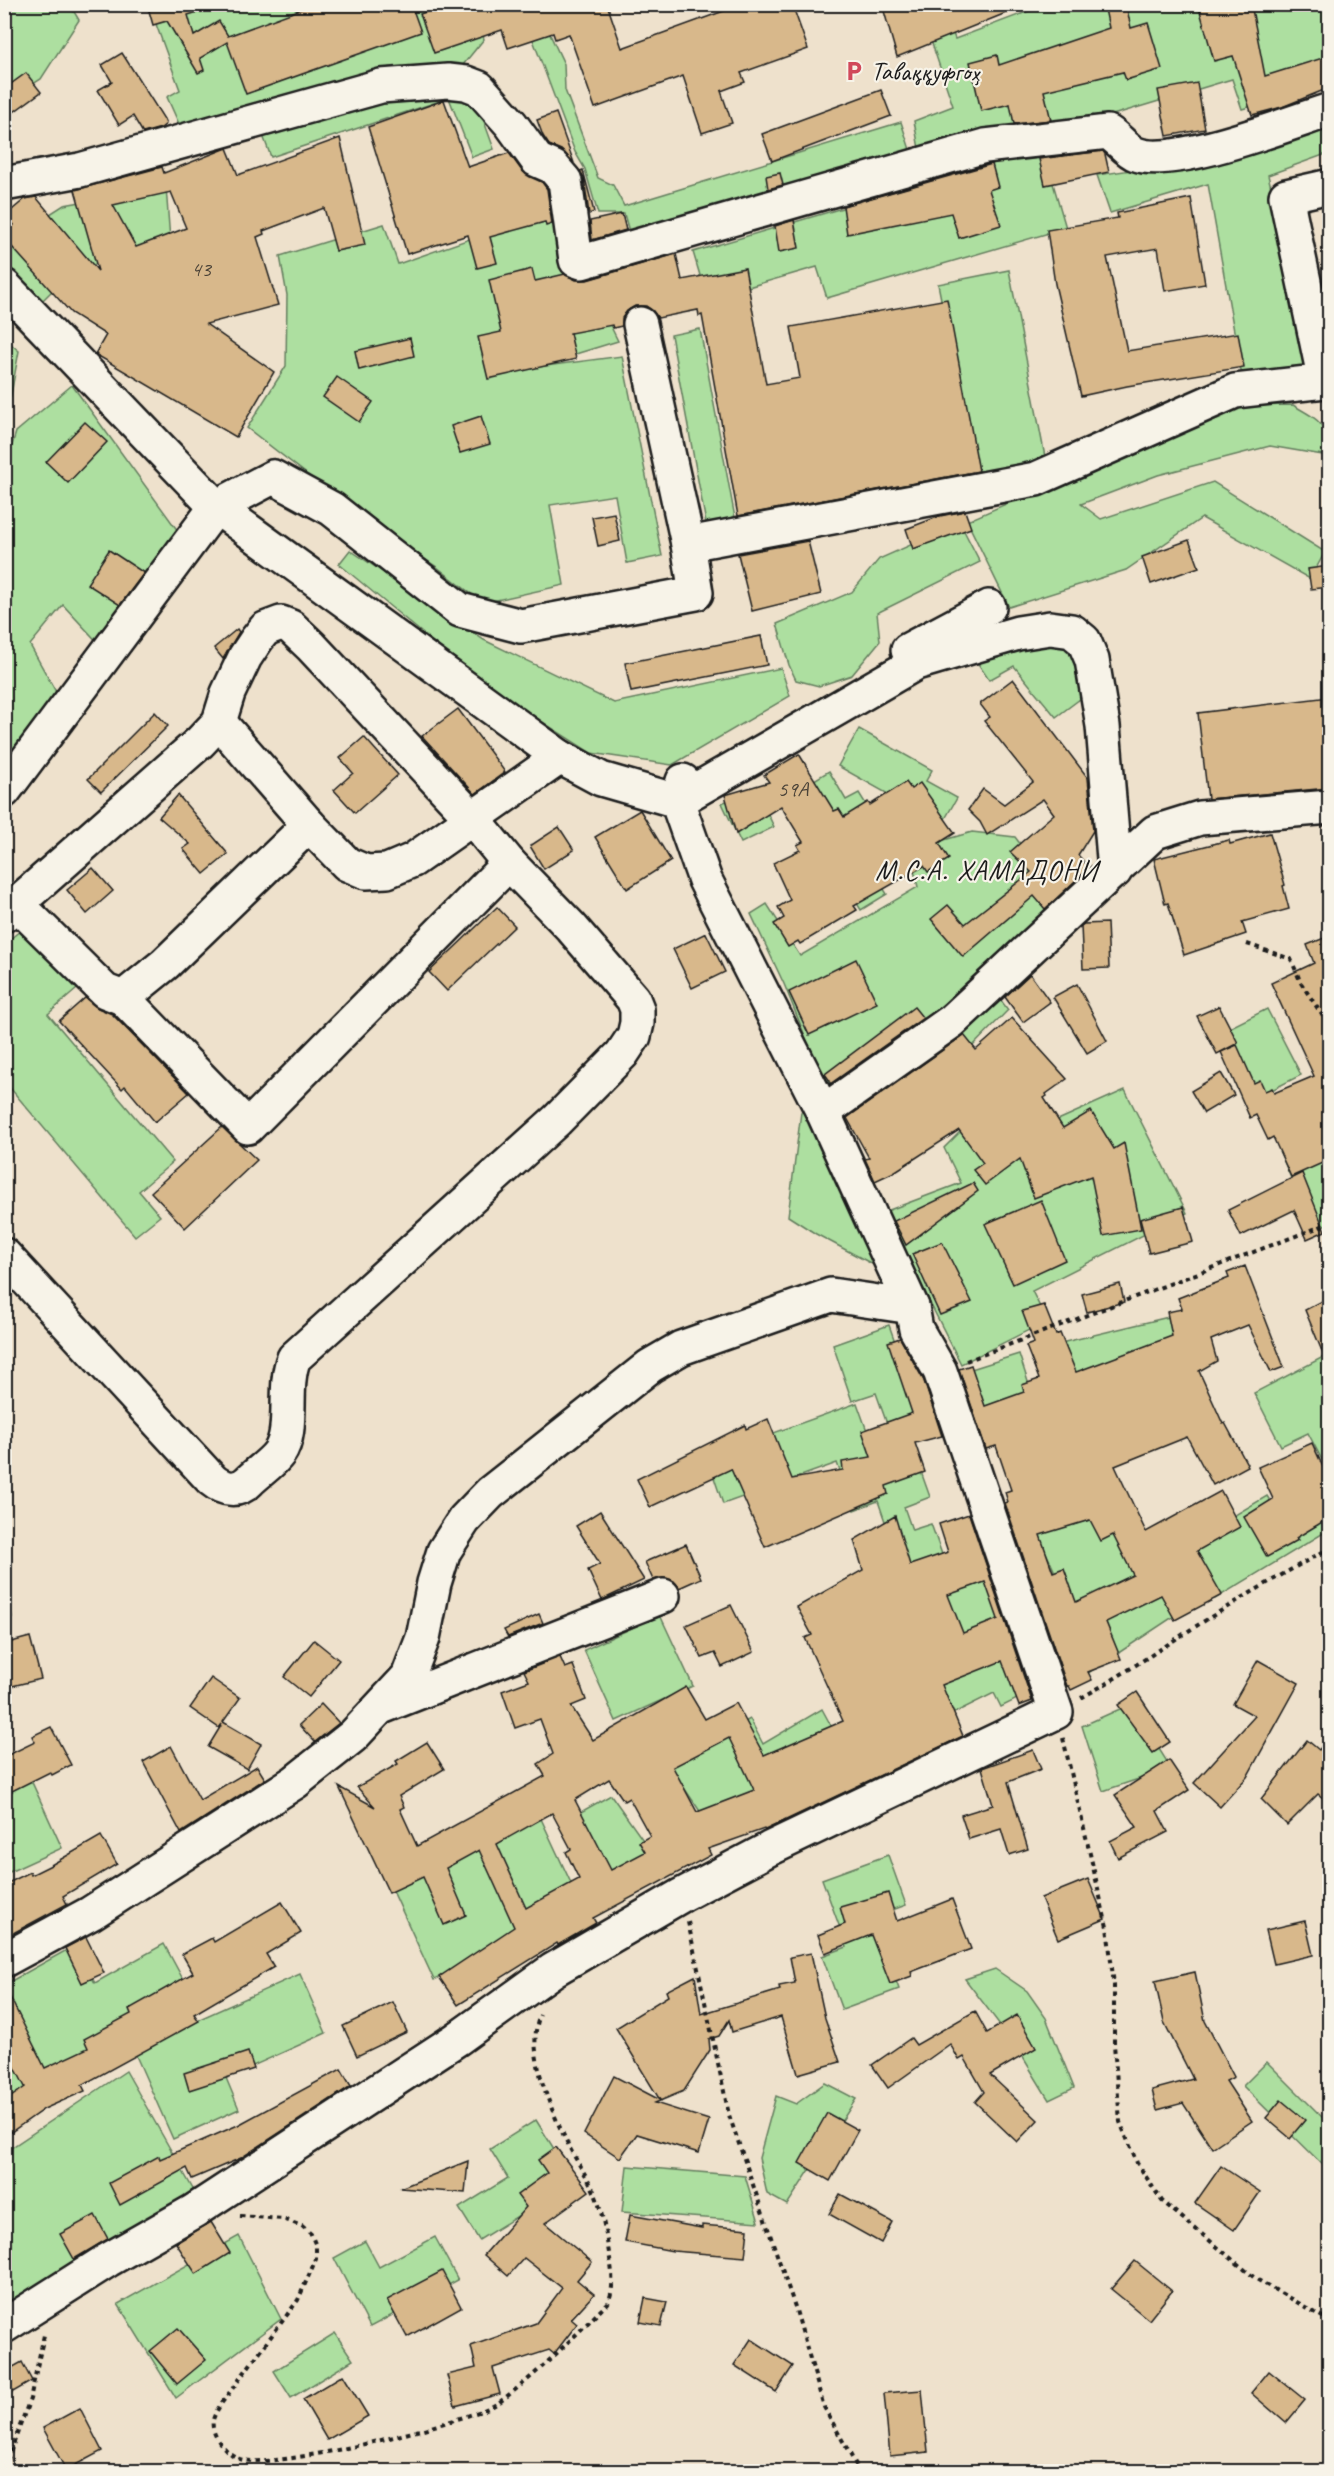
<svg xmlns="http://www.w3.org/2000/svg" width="1334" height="2476" viewBox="0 0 1334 2476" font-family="Caveat,sans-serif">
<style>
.green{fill:#addfa0;stroke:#647e5e;stroke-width:1.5}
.building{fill:#d8b88b;stroke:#1c1c1c;stroke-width:1.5;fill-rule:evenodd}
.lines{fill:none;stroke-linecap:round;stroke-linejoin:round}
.minor-casing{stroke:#1c1c1c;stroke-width:38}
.path{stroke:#1c1c1c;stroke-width:4;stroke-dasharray:4.5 4.5;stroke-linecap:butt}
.minor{stroke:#f7f3e8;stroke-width:33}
.labels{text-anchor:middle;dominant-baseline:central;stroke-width:4.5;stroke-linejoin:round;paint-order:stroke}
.number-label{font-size:22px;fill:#4b4338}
.poi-label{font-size:26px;fill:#1c1c1c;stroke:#f7f3e8;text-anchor:start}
.quarter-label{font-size:28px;letter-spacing:1.5px;fill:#1c1c1c;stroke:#f7f3e8}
</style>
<rect width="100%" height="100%" fill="#eee1cc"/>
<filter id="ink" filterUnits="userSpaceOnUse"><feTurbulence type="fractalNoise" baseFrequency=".0167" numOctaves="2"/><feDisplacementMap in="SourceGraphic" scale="12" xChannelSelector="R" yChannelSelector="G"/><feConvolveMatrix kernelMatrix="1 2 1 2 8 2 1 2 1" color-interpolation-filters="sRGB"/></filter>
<g filter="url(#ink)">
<g class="green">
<polygon points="5,5 70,5 79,20 41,79 5,102"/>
<polygon points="149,5 475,5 484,39 458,71 473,91 494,149 472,157 449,98 271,157 261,130 187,142 167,97 180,90"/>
<polygon points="520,5 536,5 564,64 565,90 598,178 613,185 624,206 901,122 914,162 632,242 624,214 598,214 585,169 575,152"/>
<polygon points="919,5 943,5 955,39 1045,5 1329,5 1329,84 1242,109 1232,79 1043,136 921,160 914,121 953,106"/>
<polygon points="1329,119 1329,153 1268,175 1312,363 1243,382 1208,184 1110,213 1097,175 1192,161"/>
<polygon points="1043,149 1066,228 827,298 817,267 707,299 693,252"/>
<polygon points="166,187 170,240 71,272 37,306 5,270 5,257 31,226 64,205"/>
<polygon points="553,210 618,341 530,368 622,356 662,556 627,563 615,495 550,505 564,585 483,603 437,567 370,523 247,428 286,366 287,295 280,256 384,224 398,264"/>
<polygon points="1009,270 1046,462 976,476 938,284"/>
<polygon points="700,329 735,518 706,523 671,335"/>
<polygon points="5,339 19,351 5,427"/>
<polygon points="72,385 186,542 104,649 63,605 30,645 56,692 5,769 5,468 16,432"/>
<path d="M1293,405C1319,420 1329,424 1329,456L1270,446L1158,475L1081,504L1101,519L1213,482L1325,552L1310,579L1202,518L1126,570L1009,607L967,521L1231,406Z"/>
<polygon points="960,523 980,562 877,613 880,641 852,675 819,686 796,680 789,665 777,624 852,592 879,559"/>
<polygon points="350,550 484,640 614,703 781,668 790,696 672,765 591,753 486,686 339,564"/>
<polygon points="1070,638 1088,693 1056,717 1014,666 989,680 969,650"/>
<polygon points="859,729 932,770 926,781 957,798 934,838 899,800 838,766"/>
<polygon points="829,771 846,800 859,793 897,854 872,870 887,894 861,910 791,794"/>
<polygon points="755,787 774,827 741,843 722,803"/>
<polygon points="972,832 1015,837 1067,906 829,1095 784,984 751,914 767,904 800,956 918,887 909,850"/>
<polygon points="32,921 84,983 48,1014 173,1162 139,1191 160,1216 135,1236 5,1082 4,944"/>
<polygon points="992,988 1008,1010 967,1052 1040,1128 1125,1090 1187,1213 1032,1291 1047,1321 961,1364 884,1212 961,1183 944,1148 965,1127 909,1056"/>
<polygon points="1267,1009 1301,1075 1248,1102 1215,1035"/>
<polygon points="801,1112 815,1114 876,1266 816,1234 788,1216"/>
<polygon points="1329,1128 1329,1223 1313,1230 1279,1150"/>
<polygon points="1177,1315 1182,1339 1057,1401 1044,1347"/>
<polygon points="889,1325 929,1437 896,1449 876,1393 852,1401 833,1345"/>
<polygon points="1019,1354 1042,1425 988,1442 965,1371"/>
<polygon points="1327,1355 1330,1360 1329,1473 1308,1433 1281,1446 1254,1393"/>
<polygon points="857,1403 880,1467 915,1455 930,1497 904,1507 912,1530 931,1524 947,1568 985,1555 1008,1620 916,1653 890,1536 878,1501 854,1510 837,1463 723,1504 707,1457"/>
<polygon points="1267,1496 1279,1515 1307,1498 1327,1531 1215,1599 1183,1546"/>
<polygon points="1121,1512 1182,1611 1064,1689 1032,1580 1054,1570 1037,1533"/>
<polygon points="5,1580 12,1617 5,1619 4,1619"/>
<polygon points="660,1615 693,1686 616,1721 584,1650"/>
<polygon points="1008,1642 1033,1691 1001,1707 994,1693 942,1719 924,1683"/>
<polygon points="1131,1704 1171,1768 1103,1791 1082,1726"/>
<polygon points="822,1709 849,1759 712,1829 668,1764 750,1719 763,1744"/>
<polygon points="25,1767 62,1848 5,1874 4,1776"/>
<polygon points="611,1795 650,1850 603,1886 563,1822"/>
<polygon points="536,1808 584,1911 434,1980 387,1878"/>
<polygon points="888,1855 906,1905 873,1917 899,1989 842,2010 822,1956 847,1947 822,1879"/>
<polygon points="164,1944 192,1996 43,2080 5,2011 4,1985 74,1946 95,1983"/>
<polygon points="995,1969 1027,1991 1046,2018 1074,2088 1049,2100 1016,2046 965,1979"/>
<polygon points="300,1974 326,2033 226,2078 239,2109 173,2139 133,2049"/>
<polygon points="4,2028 45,2096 4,2119"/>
<polygon points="1267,2062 1329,2124 1329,2171 1243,2086"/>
<polygon points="126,2071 194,2191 5,2316 5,2152"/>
<polygon points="825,2083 856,2099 787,2205 767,2194 759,2158 776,2096 796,2104"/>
<polygon points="536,2120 574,2181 479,2240 459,2208 508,2178 490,2149"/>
<polygon points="627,2166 745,2176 759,2222 622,2212"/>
<polygon points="239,2236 281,2319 176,2398 118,2304"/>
<polygon points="435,2237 458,2280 370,2327 334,2258 365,2241 379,2267"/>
<polygon points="335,2333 353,2360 291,2398 274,2371"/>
</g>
<g class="building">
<polygon points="147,4 204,4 205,10 188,15 194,36 219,21 228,36 315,4 411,4 421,32 246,94 227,42 200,58 204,70 198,73 167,21 153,25"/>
<polygon points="448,4 607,4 622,48 743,4 792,4 808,49 741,73 745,82 721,91 732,123 702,133 683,76 595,108 569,34 555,39 553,33 508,48 502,30 434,53 420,14"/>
<polygon points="882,4 1026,4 1026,5 897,57"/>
<polygon points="1104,4 1126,4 1131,28 1148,23 1162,69 1126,80 1123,72 1044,91 1051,120 1014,124 1010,104 981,111 970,62 997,55 999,65 1109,28"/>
<polygon points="1198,4 1251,4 1265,76 1329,56 1329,88 1282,107 1252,115 1233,56 1214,61"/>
<polygon points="122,53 164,119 166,124 161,128 143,133 133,116 119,125 98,90 112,82 102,65"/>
<polygon points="26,73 41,92 4,119 4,89"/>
<polygon points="1197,83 1205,129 1167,136 1158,90"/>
<polygon points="881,90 891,116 772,161 762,134"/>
<polygon points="444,100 468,167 509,153 522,171 542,182 547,189 552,224 546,226 545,222 490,237 497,263 477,268 468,235 407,254 368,127"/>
<polygon points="556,113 574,163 561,150 549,145 543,136 537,120"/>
<path d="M340,138L365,245L336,251L324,208L263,231L264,234L257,237L278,305L206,324L274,372L236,437L95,354L106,335L71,313L4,238V233L14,225L6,215L25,199L36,197L98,271L75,190L162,167L164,173L227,148L238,175ZM171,192L186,228L136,247L113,205Z"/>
<polygon points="1103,151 1105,154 1109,172 1045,185 1039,159"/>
<polygon points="992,164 998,187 989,190 1001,225 959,238 951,213 847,234 843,206"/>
<polygon points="583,170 594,212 589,214 584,178 580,171"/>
<polygon points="780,173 783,185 768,189 766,176"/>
<polygon points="1191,198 1205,284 1165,291 1158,248 1107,257 1127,351 1238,333 1244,367 1127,386 1081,396 1055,284 1047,230 1118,218 1117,213"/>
<polygon points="622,214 626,230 592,240 590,221"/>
<polygon points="794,220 799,248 779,252 775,226"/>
<polygon points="676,254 682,280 745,268 766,384 800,378 791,327 947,299 979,471 738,516 702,315 699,316 698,310 658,318 653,311 646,306 635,306 627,311 622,318 622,326 613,328 612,325 570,333 576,359 488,379 478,337 501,332 489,280 532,269 535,281 565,274 576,280 587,280"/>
<polygon points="410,338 414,356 359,370 355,351"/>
<polygon points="337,377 373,402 359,422 323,397"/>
<polygon points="481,416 490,444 460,453 451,426"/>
<polygon points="85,422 107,442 68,483 46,462"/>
<polygon points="965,511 971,528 913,549 906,529 940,516"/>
<polygon points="614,513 620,541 598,546 592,517"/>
<polygon points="1189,540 1199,567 1151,584 1142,557"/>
<polygon points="808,541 821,594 752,611 738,554"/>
<polygon points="109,550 144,573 120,605 87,584"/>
<polygon points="1329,566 1329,587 1311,589 1308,569"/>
<polygon points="237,629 239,632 223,659 214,648"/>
<polygon points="761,636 767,665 631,692 625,663"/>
<polygon points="1013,679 1088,778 1093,831 1078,855 1089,868 1045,909 1034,896 963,957 931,919 948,905 965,924 1031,872 1010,852 1054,814 1043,799 987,835 980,822 968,810 983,789 1004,804 1033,782 984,721 990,717 980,704"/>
<polygon points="1329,697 1329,788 1208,799 1198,713"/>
<polygon points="458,709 505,772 475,794 422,736"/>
<polygon points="155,712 168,726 101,792 88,779"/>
<polygon points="364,737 398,775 355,813 334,790 353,773 340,758"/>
<polygon points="799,754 834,811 839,809 844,817 868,802 870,805 906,782 911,789 920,783 955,833 939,843 949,859 928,872 924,866 854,906 857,910 800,944 798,941 788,947 774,924 784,918 778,907 790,900 773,863 800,850 797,845 803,842 781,806 736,834 725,795 769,782 764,775"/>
<polygon points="178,795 228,854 204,874 183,849 190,844 159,817"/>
<polygon points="640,810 671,861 627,889 595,837"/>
<polygon points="559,827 574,850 544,869 530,846"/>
<polygon points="1270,833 1285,885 1283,886 1289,909 1242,922 1246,934 1184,955 1168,903 1165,904 1154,859 1229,840 1230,844"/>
<polygon points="93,868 113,891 87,914 67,890"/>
<polygon points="497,907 515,926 447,991 429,972"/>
<polygon points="1107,923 1109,968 1083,969 1081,926 1084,924"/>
<polygon points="706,933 725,972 692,988 673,949"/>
<polygon points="1329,936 1329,1160 1291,1177 1273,1137 1268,1140 1256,1115 1250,1118 1221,1052 1237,1045 1254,1083 1260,1080 1265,1091 1272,1088 1274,1093 1314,1076 1271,983 1314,963 1307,945"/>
<polygon points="856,959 877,1003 809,1035 789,992"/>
<polygon points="1030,974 1050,1002 1023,1022 1005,997"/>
<polygon points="1077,984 1107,1041 1087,1053 1053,997"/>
<polygon points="85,998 98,1008 112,1014 189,1093 155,1122 125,1086 122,1089 59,1021"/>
<polygon points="1219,1006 1238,1043 1217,1054 1197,1016"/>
<polygon points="914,1007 923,1018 830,1084 830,1081 825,1074"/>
<polygon points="1012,1018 1067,1079 1046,1094 1047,1096 1044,1098 1063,1128 1091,1111 1114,1149 1124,1143 1141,1229 1103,1236 1091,1176 1034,1198 1020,1159 985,1185 973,1170 983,1163 959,1130 894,1172 875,1181 865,1159 869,1158 847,1118 964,1035 976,1050"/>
<polygon points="1221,1073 1234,1095 1204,1113 1191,1091"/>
<polygon points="222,1127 257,1160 185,1228 151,1192"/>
<polygon points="1302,1173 1325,1231 1307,1239 1294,1210 1241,1236 1228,1210"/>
<polygon points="973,1183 978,1191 906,1245 894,1221"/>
<polygon points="1041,1200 1065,1260 1013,1284 985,1224"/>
<polygon points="1183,1207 1193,1242 1149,1253 1140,1219"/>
<polygon points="942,1242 972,1302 940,1315 912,1254"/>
<path d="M1245,1266L1284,1367L1271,1372L1248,1325L1211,1340L1217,1361L1199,1371L1223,1424L1225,1423L1248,1466L1213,1485L1187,1437L1115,1466L1146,1532L1221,1491L1240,1527L1197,1551L1222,1595L1175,1620L1161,1595L1106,1622L1121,1659L1088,1672L1092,1680L1071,1690L1069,1686H1067L1005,1503L1008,1502L1005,1492L1011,1490L996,1446L986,1449L959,1369L971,1365L985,1406L1024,1392L1022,1385L1039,1379L1026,1346L1034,1343L1022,1311L1044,1305L1056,1335L1060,1333L1076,1372L1172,1336L1167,1312L1182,1309L1178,1298L1229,1278L1227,1273ZM1090,1520L1101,1541L1113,1535L1133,1575L1076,1602L1064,1568L1053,1572L1040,1535Z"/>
<polygon points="1120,1284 1124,1302 1087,1312 1082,1294"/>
<polygon points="1324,1300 1329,1311 1329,1368 1305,1310"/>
<polygon points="900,1338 924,1381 942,1436 915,1443 925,1472 886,1486 888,1494 765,1547 731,1469 650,1507 637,1479 745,1425 746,1429 768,1419 792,1479 843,1470 842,1462 871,1457 862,1431 912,1413 888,1342"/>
<polygon points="1312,1443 1329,1480 1329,1518 1296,1538 1298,1540 1267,1557 1244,1517 1273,1499 1258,1467"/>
<polygon points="600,1511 644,1580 602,1600 588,1570 600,1564 576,1526"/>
<path d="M969,1514L1032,1701L1019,1706L1002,1661L942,1685L963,1736L765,1830L764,1829L708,1849L711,1855L593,1918L596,1923L558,1945L557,1943L458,2005L439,1977L514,1927L479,1850L446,1868L466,1915L444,1925L423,1877L389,1893L339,1787L375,1807L357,1787L398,1764L396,1761L427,1742L444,1769L399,1796L404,1807L400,1809L417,1846L545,1776L538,1764L553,1754L540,1719L515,1728L502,1691L529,1681L524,1671L560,1657L565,1668L573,1665L586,1700L571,1706L593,1740L686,1687L705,1719L736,1703L764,1755L843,1721L805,1638L812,1635L797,1607L863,1570L854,1540L895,1516L910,1565L948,1552L939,1524ZM985,1582L998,1619L963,1633L948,1595ZM729,1738L754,1790L697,1812L673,1767ZM609,1779L624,1801L629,1798L650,1836L639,1842L645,1852L611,1870L575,1800ZM552,1813L571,1849L566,1852L579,1879L526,1908L497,1844Z"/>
<polygon points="686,1544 701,1578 679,1588 674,1581 666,1578 653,1580 645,1562"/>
<polygon points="731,1605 754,1652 722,1667 715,1653 702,1658 686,1625"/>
<polygon points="539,1614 543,1623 508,1637 504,1630"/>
<polygon points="30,1637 41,1679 4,1688 4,1644"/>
<polygon points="314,1640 339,1660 309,1697 284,1677"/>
<polygon points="1258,1660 1299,1683 1247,1777 1220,1807 1194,1783 1255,1716 1233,1704"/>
<polygon points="211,1678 240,1698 223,1722 261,1744 247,1769 208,1747 222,1724 219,1728 190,1708"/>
<polygon points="1137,1692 1170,1742 1153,1753 1118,1705"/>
<polygon points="321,1704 339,1723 315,1742 299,1725"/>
<polygon points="51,1727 71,1765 52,1775 50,1772 4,1795 4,1757 35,1742 32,1736"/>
<polygon points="1329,1737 1329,1803 1318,1794 1287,1825 1261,1799 1307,1740 1319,1750"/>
<polygon points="171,1746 200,1800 257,1766 265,1779 181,1833 143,1762"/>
<polygon points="1033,1750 1041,1769 1008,1782 1028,1849 1009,1855 1001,1829 969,1839 961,1815 993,1805 982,1768"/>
<polygon points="1169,1760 1189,1790 1157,1811 1168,1832 1118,1858 1110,1841 1137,1827 1115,1795"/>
<polygon points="101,1836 117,1864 63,1896 67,1904 4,1938 4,1885 30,1872 31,1875 51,1865"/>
<polygon points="1088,1879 1105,1919 1058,1939 1041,1898"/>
<polygon points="888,1893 897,1921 952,1899 971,1949 911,1972 912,1976 890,1984 871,1935 825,1953 818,1935 845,1924 840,1907"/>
<polygon points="282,1902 301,1933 266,1954 274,1967 194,2014 199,2021 82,2085 85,2091 44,2109 4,2137 4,2102 25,2087 4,2046 4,1985 45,2068 88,2048 84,2039 131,2014 129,2009 193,1973 182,1954 212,1938 214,1942"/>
<polygon points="1305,1921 1313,1955 1274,1964 1266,1930"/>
<polygon points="86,1937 104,1973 82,1983 65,1948"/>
<polygon points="811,1953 825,2018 840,2062 798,2074 781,2017 732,2032 729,2020 719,2036 709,2039 710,2050 684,2091 655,2103 709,2120 699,2153 637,2134 620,2158 584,2134 614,2076 660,2100 616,2028 668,1996 666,1991 695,1976 701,2014 780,1990 779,1986 795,1983 790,1957"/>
<polygon points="1195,1972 1205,2021 1234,2077 1226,2081 1252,2121 1212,2148 1183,2103 1157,2110 1152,2090 1193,2079 1164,2022 1155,1981"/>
<polygon points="393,2002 407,2032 357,2056 343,2026"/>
<polygon points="975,2011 987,2033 1017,2015 1036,2048 990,2075 1038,2120 1017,2142 975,2102 984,2092 964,2057 959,2060 950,2044 888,2088 872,2065 911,2038 916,2045"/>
<polygon points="248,2052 254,2069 189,2090 184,2073"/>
<polygon points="341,2069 351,2086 241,2158 192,2179 187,2168 120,2205 109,2183 159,2156 160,2159 238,2125"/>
<polygon points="1281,2100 1305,2120 1290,2138 1266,2118"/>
<polygon points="827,2113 858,2130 830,2181 799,2163"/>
<polygon points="556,2147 589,2191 545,2223 592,2262 577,2280 594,2294 571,2319 577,2324 554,2354 549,2350 493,2368 500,2394 455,2406 447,2375 476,2368 471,2346 536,2323 562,2288 524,2258 508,2276 484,2255 526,2207 517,2195 547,2173 538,2160"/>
<polygon points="468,2161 465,2193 400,2188"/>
<polygon points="1221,2166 1260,2192 1234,2230 1195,2203"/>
<polygon points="840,2194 892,2222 881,2243 829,2214"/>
<polygon points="95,2215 108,2239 74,2259 60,2234"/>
<polygon points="630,2215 702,2228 702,2225 748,2229 745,2257 673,2251 625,2242"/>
<polygon points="211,2222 230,2253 196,2274 176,2243"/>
<polygon points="1135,2261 1172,2291 1149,2320 1111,2289"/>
<polygon points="442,2271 461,2307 407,2337 387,2300"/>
<polygon points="645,2298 667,2302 661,2326 640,2322"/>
<polygon points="178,2328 206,2360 177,2384 150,2351"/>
<polygon points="751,2339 793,2366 776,2392 734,2365"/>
<polygon points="22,2362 32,2381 13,2392 4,2372"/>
<polygon points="1269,2371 1305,2400 1286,2423 1251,2393"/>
<polygon points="343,2375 368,2416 327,2440 303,2399"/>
<polygon points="922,2390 928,2452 890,2456 884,2393"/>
<polygon points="80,2408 102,2451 66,2470 43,2428"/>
</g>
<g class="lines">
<g class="minor-casing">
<g id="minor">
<path d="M4,184L80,170L381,86L448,81L466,83L479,88L511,124L537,160L553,167L565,181L576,260L582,262L985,146L1108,132C1118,138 1127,151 1136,154C1173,169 1289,123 1330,110"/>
<polyline points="4,286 216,507 560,757 601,779 677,801 683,781"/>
<polyline points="688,544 1036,479 1235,391 1325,381 1286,196 1330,186"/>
<polyline points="908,650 989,607"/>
<polyline points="219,722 309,825 347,864 366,872 387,871 413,860 560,757"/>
<polyline points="4,791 216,507 273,477 332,509 460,610 521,626 696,593 688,544 640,324"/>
<polyline points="1115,871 1103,726 1092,660 1084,641 1072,631 1050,628 1018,633 916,663 677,801 705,880 823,1112 952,1021 1155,832 1200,818 1330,807"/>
<polyline points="17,904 105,991 123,998 165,964 309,825"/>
<path d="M4,915L200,742L219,722L228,693L245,657L257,639L265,629L281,623L291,627L311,646L473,819L509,863L571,927L633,999L637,1009V1023L634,1036L622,1054L557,1120L294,1358C282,1387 295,1430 279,1453C272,1463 258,1472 249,1481C238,1492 224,1490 212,1480L4,1255"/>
<polyline points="123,998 248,1127 509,863"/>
<polyline points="384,1706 663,1596"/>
<polyline points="4,1960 91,1913 295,1782 353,1736 408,1677 423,1638 434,1583 444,1551 464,1520 490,1493 650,1366 681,1348 831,1295 912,1307 823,1112"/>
<polyline points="4,2326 108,2260 194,2211 457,2039 553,1970 682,1895 769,1849 1056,1712 940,1371 916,1329 912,1307"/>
</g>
</g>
<g class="path">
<polyline points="1247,944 1291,959 1301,983 1330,1027"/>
<polyline points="966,1361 1330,1223"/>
<path d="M1081,1698C1119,1677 1154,1653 1190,1630C1236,1601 1282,1574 1330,1548"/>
<polyline points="1063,1738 1107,1927 1114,1985 1114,2044 1120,2122 1137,2163 1162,2201 1256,2279 1330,2321"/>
<polyline points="688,1922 729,2115 795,2307 824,2407 860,2472"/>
<path d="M240,2216L283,2219L302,2226L311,2234L316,2246V2259L298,2300L221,2404C218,2409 214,2415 213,2420C210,2436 227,2454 240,2459C272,2472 459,2423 493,2406C501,2402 508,2395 515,2390C548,2364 577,2333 608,2303C615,2286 612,2270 609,2253C606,2235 603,2216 597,2199C590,2179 576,2162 567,2142C550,2108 525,2051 540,2015"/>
<polyline points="4,2469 30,2399 44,2335"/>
</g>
<use href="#minor" class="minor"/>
</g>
</g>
<defs>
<g id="parking-bare" transform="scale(1.62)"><path d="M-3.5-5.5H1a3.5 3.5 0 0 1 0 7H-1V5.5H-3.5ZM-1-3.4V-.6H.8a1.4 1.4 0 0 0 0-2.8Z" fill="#d1495b" stroke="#f7f3e8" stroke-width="2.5" paint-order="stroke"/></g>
</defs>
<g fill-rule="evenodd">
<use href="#parking-bare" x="854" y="71"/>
</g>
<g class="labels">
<g class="number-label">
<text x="201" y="269">43</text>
<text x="793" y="789">59А</text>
</g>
<g class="poi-label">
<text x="871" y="71">Таваққуфгоҳ</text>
</g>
<g class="quarter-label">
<text x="987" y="870">М.С.А. ХАМАДОНИ</text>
</g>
</g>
<rect width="1334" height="2476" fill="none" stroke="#f7f3e8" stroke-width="24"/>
<rect x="12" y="12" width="1310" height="2452" fill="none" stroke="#1c1c1c" stroke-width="2" filter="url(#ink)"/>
</svg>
